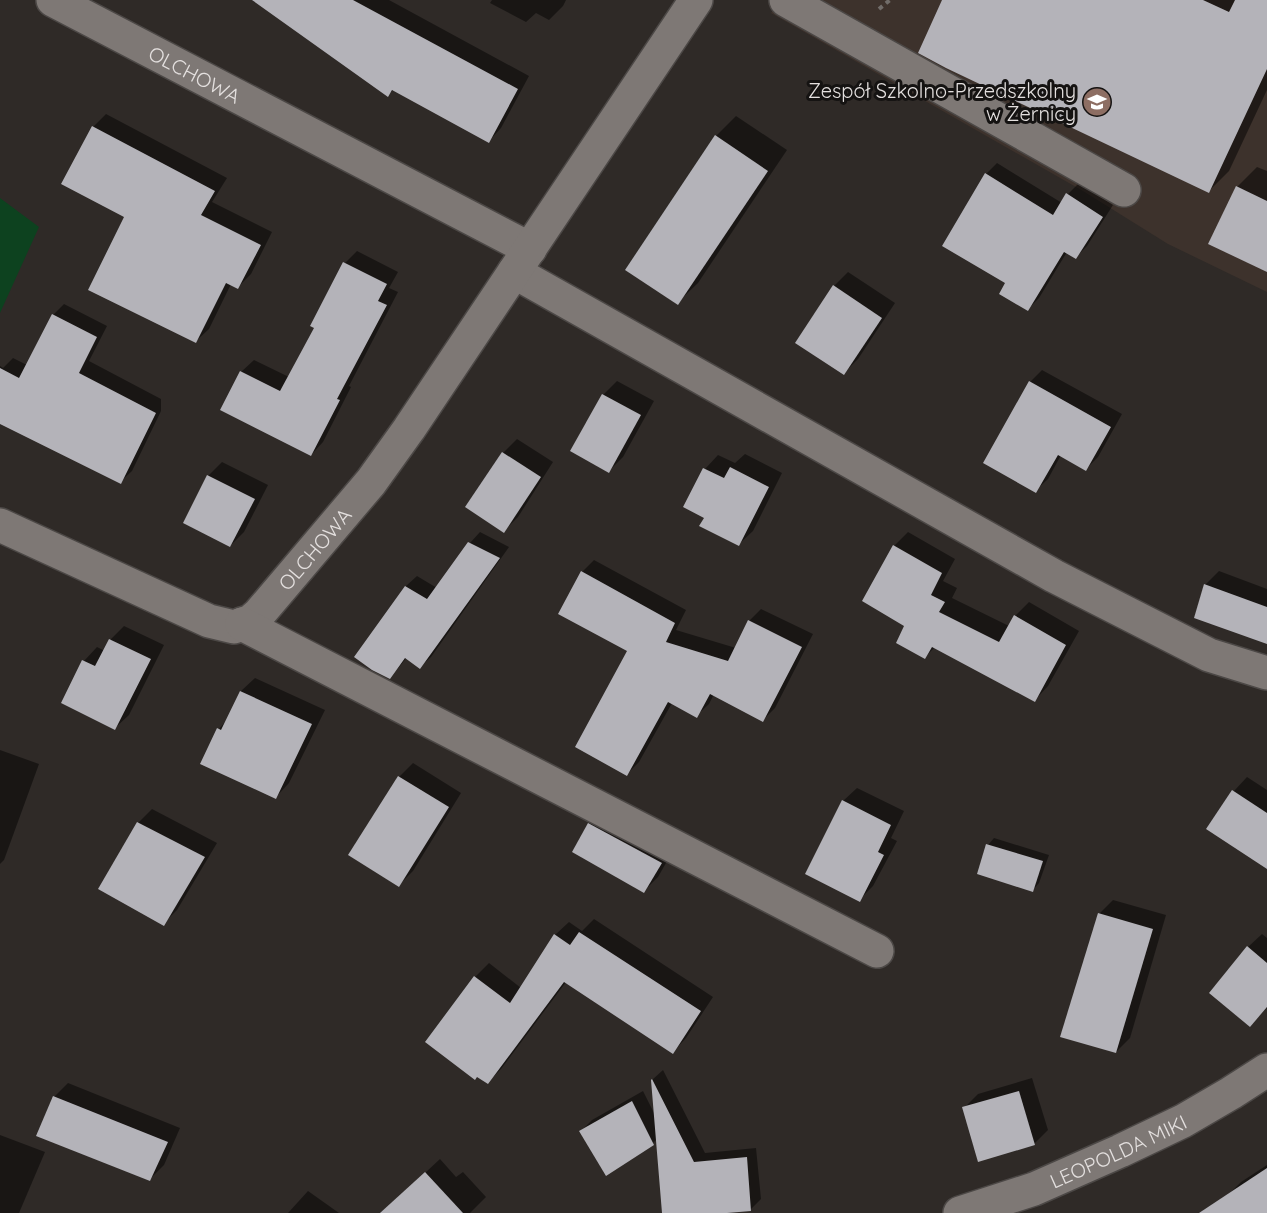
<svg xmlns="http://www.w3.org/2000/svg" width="1267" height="1213" viewBox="0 0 1267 1213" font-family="Quicksand,sans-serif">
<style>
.built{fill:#3d322c}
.green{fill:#0d421f}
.shadow{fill:#0007}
.building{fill:#b4b3b9}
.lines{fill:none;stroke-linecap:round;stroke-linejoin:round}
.minor-casing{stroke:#4c4846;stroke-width:36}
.path{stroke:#716d6a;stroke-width:4;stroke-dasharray:4.5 4.5;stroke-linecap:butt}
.minor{stroke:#7e7875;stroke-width:33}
.labels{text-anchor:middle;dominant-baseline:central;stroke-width:6;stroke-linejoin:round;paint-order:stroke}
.street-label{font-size:20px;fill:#e4e0df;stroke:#151312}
.poi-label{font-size:20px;fill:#e4e0df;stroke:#151312;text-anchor:end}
</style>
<rect width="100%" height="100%" fill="#2f2a27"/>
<polygon class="built" points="780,0 1267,0 1267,292 1168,244 1083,191 771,13"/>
<polygon class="green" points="0,198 39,227 0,313"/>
<g class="shadow">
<polygon points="254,0 389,0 529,76 501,128 489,141 394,89 388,95"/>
<polygon points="492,0 566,0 563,6 549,20 536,13 526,22 490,3"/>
<polygon points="944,0 1267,0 1267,90 1229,171 1209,191"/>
<polygon points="106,114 227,178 212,202 272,232 251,274 238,287 231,284 209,329 196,341 126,217 63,183 94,126"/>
<polygon points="736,116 787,150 698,283 677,303 716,136"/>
<polygon points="997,163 1062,203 1068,194 1079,183 1113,205 1087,246 1076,257 1067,252 1039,298 1028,309 1007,283 986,174"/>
<polygon points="1257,167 1267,171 1267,270 1237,187"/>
<polygon points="357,251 398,272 389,288 398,292 349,386 351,387 323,442 311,455 241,372 254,360 289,377 316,327 345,263"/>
<polygon points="848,272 895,303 858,359 844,373 798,342 834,286"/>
<polygon points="64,304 107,326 89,361 161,399 161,411 132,471 120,482 0,421 0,366 3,368 13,358 27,365 53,315"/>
<polygon points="1042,370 1122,414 1098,457 1086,469 1061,455 1048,479 1035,491 1030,382"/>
<polygon points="617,381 654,401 623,457 609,471 603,395"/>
<polygon points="517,439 553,462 518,517 504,531 503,453"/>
<polygon points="745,454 782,473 753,531 739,544 706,517 685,506 705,469 718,455 735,463"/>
<polygon points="222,462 268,485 244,532 230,546 185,523 208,476"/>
<polygon points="480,532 509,547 431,657 420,667 407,657 400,666 389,677 356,657 406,586 417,576 437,588 470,543"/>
<polygon points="908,532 955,559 943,581 957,588 952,598 1009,626 1015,616 1029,602 1079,631 1048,686 1035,700 935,647 925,657 906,625 894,546"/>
<polygon points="594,560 686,610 676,630 736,648 749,621 761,609 813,634 775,708 763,720 714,694 709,704 696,716 672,703 639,762 627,774 629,651 582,572"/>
<polygon points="1219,571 1267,589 1267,642 1205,585"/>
<polygon points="124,626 164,645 129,715 115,728 84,661 97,647 105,651 111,639"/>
<polygon points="255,678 325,710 289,783 276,797 219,729 226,721 241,691"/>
<polygon points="0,750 39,764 4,860 0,864"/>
<polygon points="413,763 461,793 413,871 399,885 399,777"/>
<polygon points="1247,777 1267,790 1267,868 1209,828 1234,791"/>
<polygon points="857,788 904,811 891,838 897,841 873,886 859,900 843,801"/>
<polygon points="152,809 217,843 177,910 163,924 138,823"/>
<polygon points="603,810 674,849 658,877 644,891 589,824"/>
<polygon points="994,838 1049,855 1039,883 1033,890 988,845"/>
<polygon points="1113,900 1166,915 1130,1038 1116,1052 1099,914"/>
<polygon points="594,919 713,997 686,1038 673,1052 566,982 501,1069 487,1083 475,977 489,963 521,988 555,935 569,922 582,931"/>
<polygon points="1262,934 1267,938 1267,1008 1250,1025 1248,947"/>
<polygon points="663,1070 705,1153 756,1148 761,1199 751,1209 713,1213 664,1213 657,1139 653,1143 581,1131 592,1120 643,1091 655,1115 652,1080"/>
<polygon points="1032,1078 1048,1130 1034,1144 964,1108 978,1094"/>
<polygon points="68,1083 180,1128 164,1165 150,1179 54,1097"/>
<polygon points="0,1135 45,1152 19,1213 0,1213"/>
<polygon points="440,1159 456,1177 463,1172 486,1197 470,1213 382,1213"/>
<polygon points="1267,1165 1267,1213 1238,1213 1227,1196 1241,1182"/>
<polygon points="308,1191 339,1213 288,1213"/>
</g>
<g class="building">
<polygon points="252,0 353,0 518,89 489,143 392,90 388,97"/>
<polygon points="942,0 1203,0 1229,12 1235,0 1267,0 1267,69 1209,193 946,68 918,53"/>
<polygon points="92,126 215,191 201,215 261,245 238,289 226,283 196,343 88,290 124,217 61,184"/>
<polygon points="715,135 768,171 678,305 625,270"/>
<polygon points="985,173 1053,215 1066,193 1103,217 1076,259 1064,252 1028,311 999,294 1005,283 942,246"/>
<polygon points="1236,186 1267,201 1267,272 1208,244"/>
<polygon points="343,262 387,284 378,301 387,305 337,399 340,400 311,456 220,410 240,371 280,391 314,328 310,326"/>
<polygon points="833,285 882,318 844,375 795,343"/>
<polygon points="52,314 97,337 79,373 156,413 121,484 0,424 0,368 19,378"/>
<polygon points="1029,381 1111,427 1086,471 1058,455 1036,493 983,463"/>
<polygon points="602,394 641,415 609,473 570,451"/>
<polygon points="502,452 541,477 504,533 465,507"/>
<polygon points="730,467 769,487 739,546 699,526 704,518 683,507 703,468 724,478"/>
<polygon points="207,475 255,499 230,547 183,523"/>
<polygon points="468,542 500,558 420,669 405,658 390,679 372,670 354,657 405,586 427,599"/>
<polygon points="893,545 942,573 931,595 945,602 939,612 999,642 1014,615 1066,645 1035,702 932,647 925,659 896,643 904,626 862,601"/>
<polygon points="581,571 675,623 666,642 728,661 748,620 802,647 763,722 710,694 697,718 668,702 627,776 575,747 627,651 558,614"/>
<polygon points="1204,584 1267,607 1267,644 1194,618"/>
<polygon points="109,639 151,659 115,730 61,703 82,660 95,666"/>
<polygon points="240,691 312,724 276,799 200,764 217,728 221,730"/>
<polygon points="398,776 449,807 399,887 348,855"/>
<polygon points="1232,790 1267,813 1267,869 1206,829"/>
<polygon points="842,800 891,825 878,852 884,855 860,902 805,874"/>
<polygon points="137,822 205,857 164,926 98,889"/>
<polygon points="588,823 662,863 644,893 572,852"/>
<polygon points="986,844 1043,861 1033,892 977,874"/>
<polygon points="1098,913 1153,929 1116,1053 1060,1037"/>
<polygon points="579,932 701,1011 673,1054 564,982 488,1084 477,1077 475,1080 425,1042 474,976 510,1003 554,934 570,945"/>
<polygon points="1247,946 1267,963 1267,1007 1250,1027 1209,993"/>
<polygon points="652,1079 694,1162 747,1157 751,1211 727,1213 662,1213 651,1080"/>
<polygon points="1019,1091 1035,1145 978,1162 962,1107"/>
<polygon points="53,1096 168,1142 150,1181 36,1136"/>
<polygon points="632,1101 654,1145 606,1176 579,1131"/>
<polygon points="1267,1168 1267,1213 1199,1213"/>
<polygon points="425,1172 463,1213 380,1213"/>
</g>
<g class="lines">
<g class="minor-casing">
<g id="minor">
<path id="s1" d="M53,0L530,249"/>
<polyline points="786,0 1124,190"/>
<polyline points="514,272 1054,576 1209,655 1267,673"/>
<path id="s2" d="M0,525L209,621L234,627L251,621L259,614L371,482L409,429L696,0"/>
<polyline points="242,624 877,951"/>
<path id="s3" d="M960,1213L1034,1189L1120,1151L1183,1121L1231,1093L1267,1070"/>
</g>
</g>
<polyline class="path" points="879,9 890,0"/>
<use href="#minor" class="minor"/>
</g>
<defs>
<g id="school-disc" transform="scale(1.5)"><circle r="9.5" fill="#8d6e63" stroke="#151312"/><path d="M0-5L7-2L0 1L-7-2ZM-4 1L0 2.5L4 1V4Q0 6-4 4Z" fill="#fff"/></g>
</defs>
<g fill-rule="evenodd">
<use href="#school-disc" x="1097" y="102"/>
</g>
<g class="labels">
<g class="street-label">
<text stroke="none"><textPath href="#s1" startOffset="160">OLCHOWA</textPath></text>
<text stroke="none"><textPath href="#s2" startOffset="370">OLCHOWA</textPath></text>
<text stroke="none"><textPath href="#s3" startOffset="170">LEOPOLDA MIKI</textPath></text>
</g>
<g class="poi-label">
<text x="1076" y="90">Zespół Szkolno-Przedszkolny<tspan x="1076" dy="23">w Żernicy</tspan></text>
</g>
</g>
</svg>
